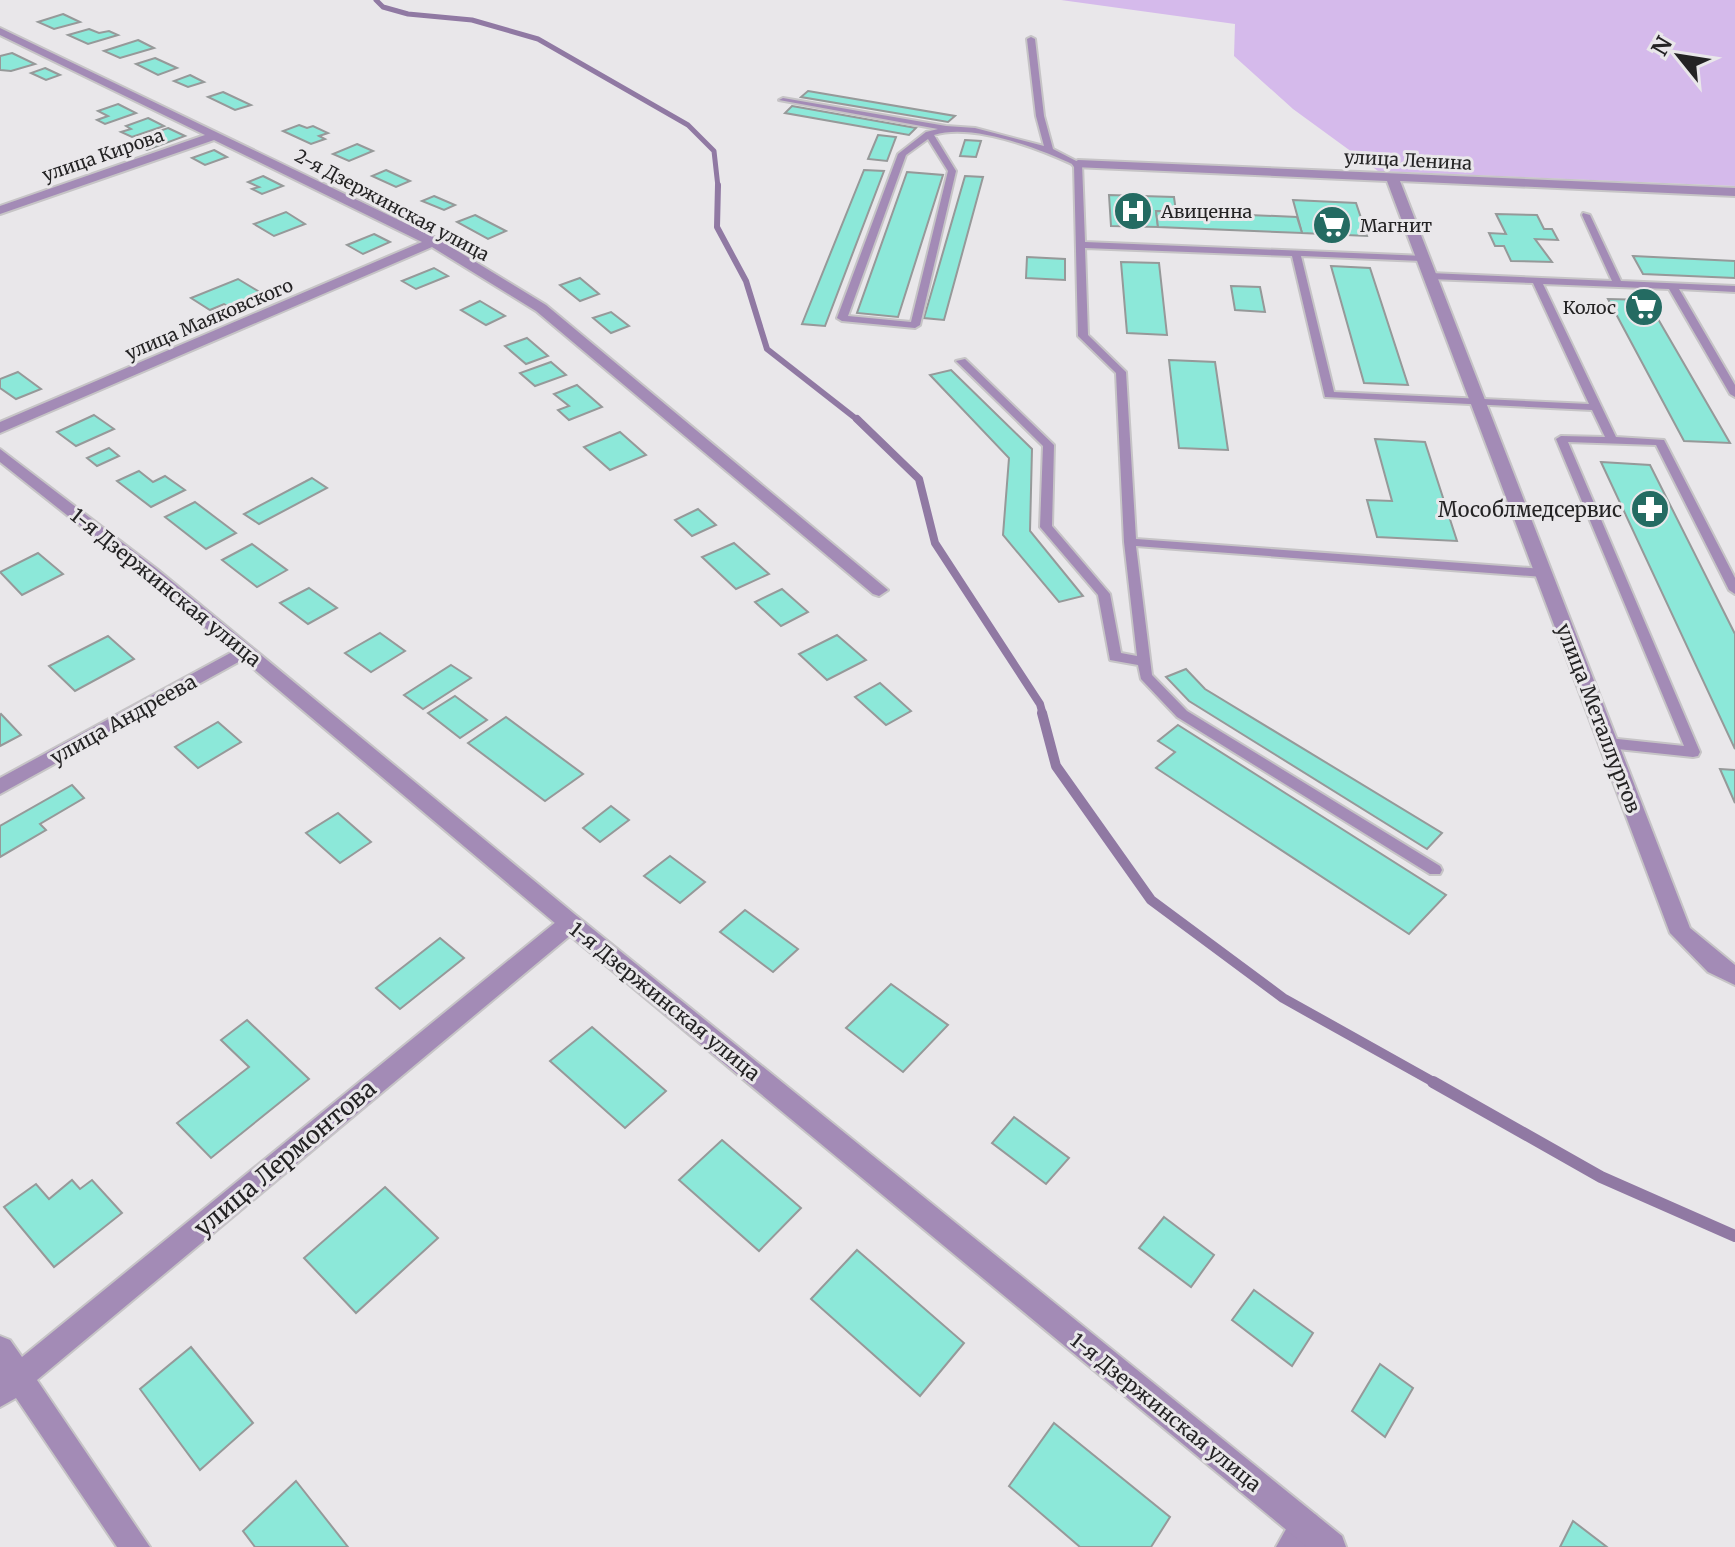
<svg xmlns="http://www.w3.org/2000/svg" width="1735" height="1547" viewBox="0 0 1735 1547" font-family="Merriweather,serif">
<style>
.green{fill:#d5baeb}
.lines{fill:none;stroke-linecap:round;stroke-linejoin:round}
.stream-far4{stroke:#9079a3;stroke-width:5}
.stream-far3{stroke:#9079a3;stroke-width:6}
.stream-far2{stroke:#9079a3;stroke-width:8}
.stream-far1{stroke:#9079a3;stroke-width:10}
.stream{stroke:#9079a3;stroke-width:12}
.building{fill:#8ce8d9;stroke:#969999;stroke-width:2}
.service-casing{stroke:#c6c4c6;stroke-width:4}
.minor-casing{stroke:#c6c4c6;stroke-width:4}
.tertiary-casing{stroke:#c6c4c6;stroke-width:4}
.service{fill:#a38bb6;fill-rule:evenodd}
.minor{fill:#a38bb6;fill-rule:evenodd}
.tertiary{fill:#a38bb6;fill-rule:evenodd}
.labels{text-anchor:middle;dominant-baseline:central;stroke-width:6;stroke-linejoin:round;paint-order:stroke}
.far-street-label{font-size:18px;fill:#242324;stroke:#e9e7ea}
.far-poi-label{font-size:18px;fill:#242324;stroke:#e9e7ea;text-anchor:start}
.poi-label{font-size:20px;fill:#242324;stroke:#e9e7ea;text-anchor:end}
.street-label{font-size:20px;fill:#242324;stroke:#e9e7ea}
.near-street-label{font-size:24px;fill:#242324;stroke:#e9e7ea}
</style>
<rect width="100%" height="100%" fill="#e9e7ea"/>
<polygon class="green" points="1061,0 1735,0 1735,186 1378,171 1293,109 1234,56 1235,24"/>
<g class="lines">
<polyline class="stream-far4" points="376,0 383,7 408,14 472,20 538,39 688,125 714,151 718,187"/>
<polyline class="stream-far3" points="718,185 717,227 746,281 767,349 859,421"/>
<polyline class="stream-far2" points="857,419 919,479 935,543 1040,704 1043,715"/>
<polyline class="stream-far1" points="1042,713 1056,766 1151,900 1283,998 1437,1084"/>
<polyline class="stream" points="1433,1082 1601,1177 1735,1236"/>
</g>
<g class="building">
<polygon points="63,14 80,22 54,29 38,22"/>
<polygon points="89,29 99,33 109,31 118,35 88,44 68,35"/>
<polygon points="138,40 154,48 120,58 104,51"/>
<polygon points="12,53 35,64 11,71 0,70 0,56"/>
<polygon points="155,58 177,68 158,75 136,64"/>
<polygon points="45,68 60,75 46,80 31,73"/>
<polygon points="190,75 204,82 188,87 174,81"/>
<polygon points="808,91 955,116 948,122 801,97"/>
<polygon points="223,92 251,105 235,110 208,97"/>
<polygon points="118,104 136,113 105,124 97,120 108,116 98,111"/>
<polygon points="792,106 916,128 909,135 785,113"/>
<polygon points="148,118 164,126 132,137 121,132 131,129 126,126"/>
<polygon points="299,125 307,128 313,126 328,133 319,136 325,139 311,144 283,131"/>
<polygon points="168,128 185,136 147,150 137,145 156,138 148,135"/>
<polygon points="878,135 896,137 887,161 868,159"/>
<polygon points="965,140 981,141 976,157 960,156"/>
<polygon points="357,144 373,151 349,161 333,154"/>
<polygon points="214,150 227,157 205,165 192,158"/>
<polygon points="386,170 410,181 396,187 372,176"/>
<polygon points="864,170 884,171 825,326 802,324"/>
<polygon points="907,172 943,175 898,317 857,313"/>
<polygon points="263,176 283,186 262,194 252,189 259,187 248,182"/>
<polygon points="965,176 983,177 944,320 924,318"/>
<polygon points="1109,195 1174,197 1176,212 1156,211 1158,227 1111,226"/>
<polygon points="434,196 455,205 444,210 422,201"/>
<polygon points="1293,200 1356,203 1367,236 1302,233"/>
<polygon points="1156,211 1297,217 1302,233 1158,227"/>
<polygon points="286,212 305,224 274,236 254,224"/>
<polygon points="1496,214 1537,215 1544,229 1552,229 1558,240 1535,239 1552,262 1511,261 1504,246 1495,246 1489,233 1506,234"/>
<polygon points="475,215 506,231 488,239 457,222"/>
<polygon points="374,234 390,242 363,254 347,245"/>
<polygon points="1633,256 1735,261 1735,278 1643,274"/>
<polygon points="1027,257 1065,259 1065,280 1026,278"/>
<polygon points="1121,262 1159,263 1167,335 1127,333"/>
<polygon points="1331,266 1370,268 1408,385 1364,383"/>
<polygon points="434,268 448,276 416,289 402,281"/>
<polygon points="580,278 599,294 580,301 560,285"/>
<polygon points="238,279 263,294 231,308 224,304 210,310 191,298"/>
<polygon points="1231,286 1260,287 1265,312 1235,310"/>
<polygon points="1608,299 1647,300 1730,443 1684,441"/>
<polygon points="480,301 505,316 486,325 461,310"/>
<polygon points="611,312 629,326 611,333 593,318"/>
<polygon points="527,338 548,356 526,364 505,346"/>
<polygon points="1169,360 1215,362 1228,450 1179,448"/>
<polygon points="551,362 566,375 535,386 520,373"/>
<polygon points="951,370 1032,449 1030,531 1083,596 1059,602 1003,535 1009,458 930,375"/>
<polygon points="18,372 41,389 16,399 0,388 0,379"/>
<polygon points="577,385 602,407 569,420 558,410 569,406 554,394"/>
<polygon points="94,415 114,429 76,446 57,432"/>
<polygon points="620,432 646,455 610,470 584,447"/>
<polygon points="1375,439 1425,442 1457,541 1377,537 1367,500 1392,501"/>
<polygon points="109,448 119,456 97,466 87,458"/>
<polygon points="1601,462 1650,465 1735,634 1735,749"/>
<polygon points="139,471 153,482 165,476 185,490 151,507 117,481"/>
<polygon points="312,478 327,488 259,524 244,514"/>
<polygon points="195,502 236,533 206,549 165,517"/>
<polygon points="698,509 716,525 692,536 675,520"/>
<polygon points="734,543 769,574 736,589 702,557"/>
<polygon points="252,544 287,570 257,587 222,560"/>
<polygon points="38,553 63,574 22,595 0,572"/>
<polygon points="309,588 337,608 308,624 280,603"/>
<polygon points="782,589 808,612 781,626 755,602"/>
<polygon points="380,633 405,651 371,672 345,653"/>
<polygon points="837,635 866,660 827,680 799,654"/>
<polygon points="108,636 134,659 75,691 49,666"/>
<polygon points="451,665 471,678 423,709 404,695"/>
<polygon points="1186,669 1205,689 1442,833 1427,849 1189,701 1166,677"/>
<polygon points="880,683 911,711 886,725 855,697"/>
<polygon points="455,696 487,720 460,738 428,713"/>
<polygon points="1,714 21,735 0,746 0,715"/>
<polygon points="506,717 583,774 545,801 468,743"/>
<polygon points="218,722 241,742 198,768 175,747"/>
<polygon points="1178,725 1446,895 1409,934 1156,768 1175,752 1158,741"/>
<polygon points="1720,769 1735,770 1735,803"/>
<polygon points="72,785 84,798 40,824 46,830 0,857 0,826"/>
<polygon points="611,806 629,820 600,842 583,828"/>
<polygon points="338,813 371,842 340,863 306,833"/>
<polygon points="670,856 705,882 680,903 644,876"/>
<polygon points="745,910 798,949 773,972 720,932"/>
<polygon points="440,938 464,958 400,1009 376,988"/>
<polygon points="891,984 948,1025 903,1072 846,1028"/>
<polygon points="247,1020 309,1079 211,1158 177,1123 249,1067 221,1040"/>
<polygon points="592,1027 666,1091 625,1128 550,1061"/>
<polygon points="1014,1117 1069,1158 1046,1184 992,1143"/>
<polygon points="722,1140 801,1208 759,1251 679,1180"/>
<polygon points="72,1180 80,1189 92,1180 122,1213 54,1267 4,1207 36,1184 49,1199"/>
<polygon points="385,1187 438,1238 356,1313 304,1258"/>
<polygon points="1164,1217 1214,1255 1191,1287 1139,1248"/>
<polygon points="857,1250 964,1343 920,1396 811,1299"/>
<polygon points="1254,1290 1313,1333 1292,1366 1232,1320"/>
<polygon points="191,1347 253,1423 200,1470 140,1389"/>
<polygon points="1380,1364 1413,1388 1385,1437 1352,1411"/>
<polygon points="1054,1423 1170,1517 1151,1547 1080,1547 1009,1486"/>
<polygon points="296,1481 348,1547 255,1547 243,1531"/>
<polygon points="1573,1521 1607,1547 1560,1547"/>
</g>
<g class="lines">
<g class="service-casing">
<path id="service" d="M1031,37L1035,39L1044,116L1053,149L1082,164L1085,242L1425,256V260L1422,261L1301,256L1334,392L1589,404L1533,283L1430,279L1425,276L1430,273L1612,281L1582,215L1583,213L1590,215L1621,281L1735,286V292L1679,289L1735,385V397L1730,394L1669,289L1543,284L1616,437L1664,440L1735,578V594L1729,590L1656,445L1568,442L1700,752L1698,756L1693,757L1608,748L1601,743L1608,738L1684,746L1556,439L1561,436L1605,437L1592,410L1325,397L1292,256L1085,248L1088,335L1126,372L1136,539L1543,569L1549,573L1543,577L1136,546L1152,675L1187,711L1440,866L1442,870L1440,874H1430L1177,717L1141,679L1138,665L1110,660L1098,595L1040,527L1043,446L956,361L965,359L1054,445L1052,526L1110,594L1121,653L1137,656L1124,542L1116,373L1078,336L1074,165C1038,148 972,123 934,135L956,171L920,325L915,328L842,321L837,318L898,154L926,132L938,129L779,100L783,98L946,126L975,128L1044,146L1036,116L1027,39ZM928,139L948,171L911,322L848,316L906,155Z"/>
</g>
<g class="minor-casing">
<g id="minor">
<polygon points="0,28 438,239 546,305 888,590 879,596 873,594 536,311 432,247 0,433 0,422 422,242 214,140 0,214 0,206 205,135 0,35"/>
<polygon points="1078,160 1735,188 1735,196 1400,181 1690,928 1735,965 1735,985 1708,972 1670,933 1387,181 1074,167 1072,164"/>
<polygon points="245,645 251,647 254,651 251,655 0,794 0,778"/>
<polygon points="570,914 578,917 581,923 578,929 37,1380 150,1547 117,1547 16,1398 0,1407 0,1336 10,1340 22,1357 562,917"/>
<polygon points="1305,1511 1316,1515 1320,1526 1309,1547 1276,1547 1294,1515"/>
</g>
</g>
<g class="tertiary-casing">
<polygon id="tertiary" points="0,449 157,569 578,917 1342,1536 1346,1547 1307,1547 562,929 145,577 0,462"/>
</g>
<use href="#service" class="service"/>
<use href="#minor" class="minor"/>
<use href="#tertiary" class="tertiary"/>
</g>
<defs>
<g id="hospital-disc" transform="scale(2)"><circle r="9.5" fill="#246b62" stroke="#e9e7ea"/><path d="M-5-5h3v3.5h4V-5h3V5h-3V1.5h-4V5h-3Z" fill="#fff"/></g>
<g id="supermarket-disc" transform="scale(2)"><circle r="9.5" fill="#246b62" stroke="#e9e7ea"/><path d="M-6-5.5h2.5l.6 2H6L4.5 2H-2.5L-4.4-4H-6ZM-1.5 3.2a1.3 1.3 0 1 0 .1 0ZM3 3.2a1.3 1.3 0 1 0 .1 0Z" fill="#fff"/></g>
<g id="pharmacy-disc" transform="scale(2)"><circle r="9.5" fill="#246b62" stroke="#e9e7ea"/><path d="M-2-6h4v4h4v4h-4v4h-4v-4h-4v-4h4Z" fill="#fff"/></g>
</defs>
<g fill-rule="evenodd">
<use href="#hospital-disc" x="1133" y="211"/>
<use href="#supermarket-disc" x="1332" y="225"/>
<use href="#supermarket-disc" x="1644" y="307"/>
<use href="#pharmacy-disc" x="1650" y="509"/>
</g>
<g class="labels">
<g class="far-street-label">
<text transform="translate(103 155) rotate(-19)">улица Кирова</text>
<text transform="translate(1408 160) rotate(3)">улица Ленина</text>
<text transform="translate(392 205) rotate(28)">2-я Дзержинская улица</text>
<text transform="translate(209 319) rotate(-23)">улица Маяковского</text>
</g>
<g class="far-poi-label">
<text x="1161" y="211">Авиценна</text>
<text x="1360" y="225">Магнит</text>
<text x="1616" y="307" text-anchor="end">Колос</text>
</g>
<g class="poi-label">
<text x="1622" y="509">Мособлмедсервис</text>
</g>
<g class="street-label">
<text transform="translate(166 587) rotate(39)">1-я Дзержинская улица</text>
<text transform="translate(1599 718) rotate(69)">улица Металлургов</text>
<text transform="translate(123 719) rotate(-29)">улица Андреева</text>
<text transform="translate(665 1001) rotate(39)">1-я Дзержинская улица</text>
<text transform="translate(1166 1412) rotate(39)">1-я Дзержинская улица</text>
</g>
<g class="near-street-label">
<text transform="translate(285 1158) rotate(-40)">улица Лермонтова</text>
</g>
</g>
<g transform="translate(1679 56) rotate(300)" stroke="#e9e7ea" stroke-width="6" paint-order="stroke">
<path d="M0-6L14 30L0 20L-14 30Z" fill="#242324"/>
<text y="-12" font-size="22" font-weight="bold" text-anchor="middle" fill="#242324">N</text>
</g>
</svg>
